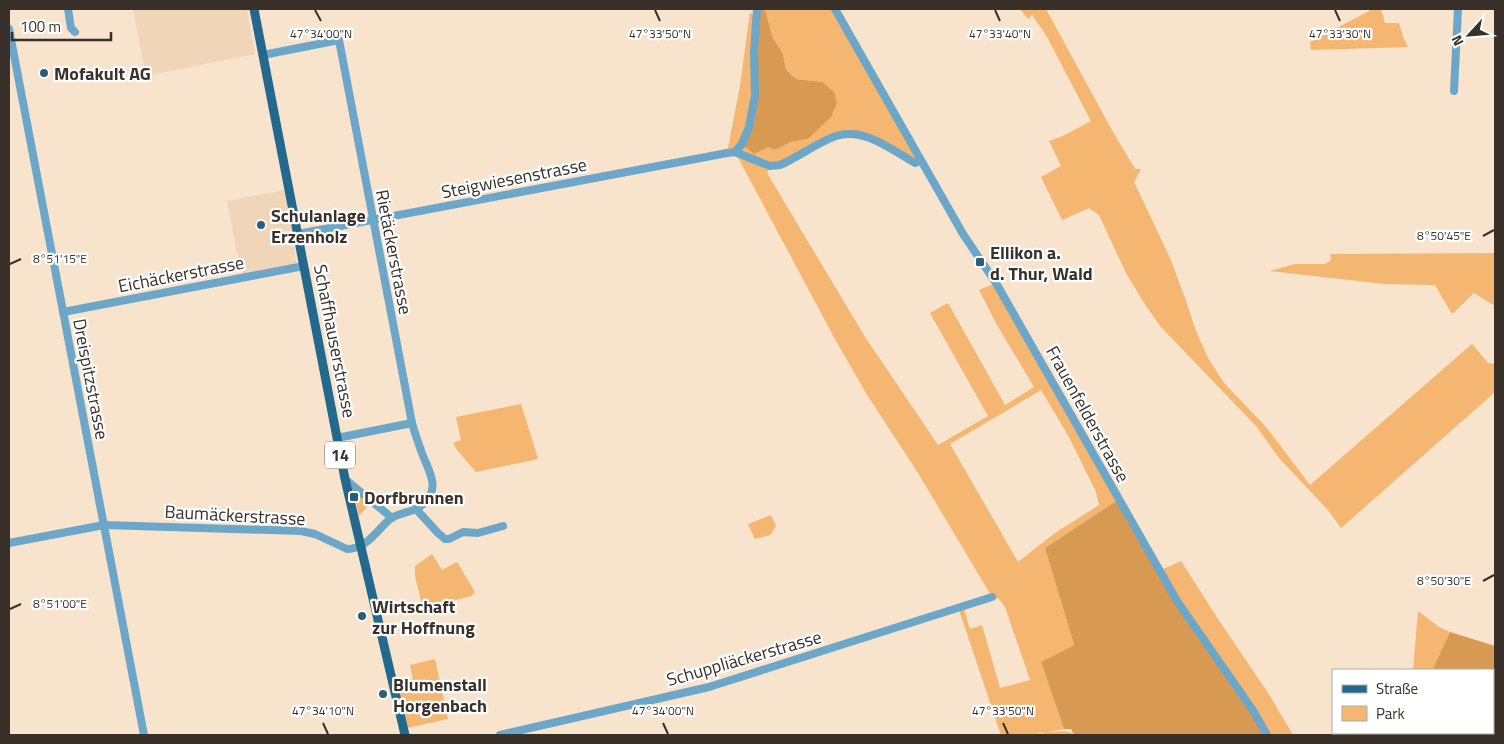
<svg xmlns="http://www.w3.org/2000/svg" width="1504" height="744" viewBox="0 0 1504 744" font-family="'Titillium Web',sans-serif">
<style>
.built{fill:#f0d5b9}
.green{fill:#f4b670;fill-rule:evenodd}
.forest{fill:#d89a53}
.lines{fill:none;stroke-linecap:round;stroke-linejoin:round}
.stream{stroke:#b67a31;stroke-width:2}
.minor{stroke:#6ca6c8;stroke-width:8}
.major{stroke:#23698d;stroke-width:9}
.ticks{fill:none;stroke:#393129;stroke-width:2}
.poi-dot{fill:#2a5d7a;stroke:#fff;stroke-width:2}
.labels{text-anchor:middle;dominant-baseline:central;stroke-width:4.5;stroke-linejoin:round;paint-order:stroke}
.shield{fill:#fff;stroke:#746f69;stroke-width:1}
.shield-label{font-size:16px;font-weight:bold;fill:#393129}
.poi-label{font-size:18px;font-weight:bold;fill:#393129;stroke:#fff;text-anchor:start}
.street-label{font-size:18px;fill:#393129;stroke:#fff}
.ticks-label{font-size:12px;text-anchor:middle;fill:#393129;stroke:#fff;stroke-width:4.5;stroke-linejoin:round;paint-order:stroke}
</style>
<rect width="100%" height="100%" fill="#f8e3cc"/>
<g class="built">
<polygon points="133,9 247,9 255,54 146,76"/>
<polygon points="285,190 297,267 242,278 227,201"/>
</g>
<g class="green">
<path d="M762,9H835L919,163L882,144L849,133L770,166L767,173L865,337L938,445L988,416L930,313L948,303L1005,405L1034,387L997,325L979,290L996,283L1119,499L1045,548L1074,645L1041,662L1064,729L1049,732C1058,732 1068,729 1074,735H1045L1043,733L1029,735H1001L958,607L963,606L970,629L982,625L1000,688L1030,680L1005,607L999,599L992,597L918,473L866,393L836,341L735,152L727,153L740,86L750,12L756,18L768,147L775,150L791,142L809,139L822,82L796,79L786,68L783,54L772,36L766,12ZM1041,390L1069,437L1096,492L1099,505L1055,533L1018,562L950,444Z"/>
<polygon points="1020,9 1046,9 1109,125 1135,169 1141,169 1134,182 1170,258 1185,298 1196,331 1208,358 1224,383 1266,427 1310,485 1472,344 1488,363 1495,364 1495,392 1341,528 1328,510 1279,458 1256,426 1161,327 1144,303 1126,273 1099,215 1089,208 1062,220 1041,177 1061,166 1049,141 1063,136 1091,121 1046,35 1032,15 1028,19"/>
<polygon points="1373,9 1381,9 1385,23 1399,23 1403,37 1408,47 1311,50 1310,42"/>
<polygon points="1495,253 1495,306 1474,293 1452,314 1435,285 1385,284 1270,271 1295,264 1325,264 1331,260 1330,254"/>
<polygon points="521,404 538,459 476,472 457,450 453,443 461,440 456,417"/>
<polygon points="356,493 370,503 359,516 354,494"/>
<polygon points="771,515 776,526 770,535 755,539 748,524"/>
<polygon points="432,554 442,570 457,562 475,592 471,596 423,609 415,576 415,566"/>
<polygon points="1181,561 1218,619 1270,696 1293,735 1267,735 1159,571"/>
<polygon points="1418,611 1439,627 1450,632 1432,670 1413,670"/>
<polygon points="435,659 448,719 407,728 396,683 413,679 410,665"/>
</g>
<g class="forest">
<polygon points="757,9 762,9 766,12 772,36 783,54 786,69 796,79 822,82 834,92 837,103 831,117 808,139 791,142 775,150 768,147 754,154 742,144 755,95"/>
<polygon points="1119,499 1159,571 1267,735 1074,735 1071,729 1064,729 1041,662 1074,645 1045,548"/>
<polygon points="1450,632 1495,646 1495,735 1409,735 1409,733 1493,733 1493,670 1432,670"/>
</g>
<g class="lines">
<polyline class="stream" points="1474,733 1474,735"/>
<g class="minor">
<polyline points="68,9 71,28 75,32"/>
<polyline points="835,9 963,234 996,283 1008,304 1177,601 1252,709 1267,735"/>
<polyline points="9,29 144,735"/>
<polyline points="1454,91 1458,9"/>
<polyline points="735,152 742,144 749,127 755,95 754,52 757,9"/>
<path d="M298,234L727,153L735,152L770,166L780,165C799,157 816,143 836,136C864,127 892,150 915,163L921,161"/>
<polyline points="63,312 304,266"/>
<polyline points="337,438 412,423"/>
<polyline points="345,479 392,518"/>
<polyline points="416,509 438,533 445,539 449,539 463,532 478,533 503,526"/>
<path d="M9,543L104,525L301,531L315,534L347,549C367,549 377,530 390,519C399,512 413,513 422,505C441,490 430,473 423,456C419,445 415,434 412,423L339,40L263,55"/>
<polyline points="500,735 709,687 992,597"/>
</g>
<polyline class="major" points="254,9 345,479 405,735"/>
</g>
<path class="ticks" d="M315,10L321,21M655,10L660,21M995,10L1000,21M1335,10L1340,21M1483,236L1494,230M10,264L21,259M1483,581L1494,575M10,609L21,604M323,723L328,734M663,723L668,734M1003,723L1008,734"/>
<g class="poi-dot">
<circle cx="44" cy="73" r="5"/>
<circle cx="261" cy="225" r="5"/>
<rect x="975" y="257" width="10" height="10" rx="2.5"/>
<rect x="349" y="492" width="10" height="10" rx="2.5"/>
<circle cx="362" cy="616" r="5"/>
<circle cx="383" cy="694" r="5"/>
</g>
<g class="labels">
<rect class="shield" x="325" y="441.5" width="30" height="27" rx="4"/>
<g class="shield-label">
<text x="340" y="455">14</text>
</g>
<g class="poi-label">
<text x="54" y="73">Mofakult AG</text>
<text x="271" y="215">Schulanlage<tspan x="271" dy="21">Erzenholz</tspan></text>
<text x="990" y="252">Ellikon a.<tspan x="990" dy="21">d. Thur, Wald</tspan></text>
<text x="364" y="497">Dorfbrunnen</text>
<text x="372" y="606">Wirtschaft<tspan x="372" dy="21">zur Hoffnung</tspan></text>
<text x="393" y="684">Blumenstall<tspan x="393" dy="21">Horgenbach</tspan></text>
</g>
<g class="street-label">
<text transform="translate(514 178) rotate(-11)">Steigwiesenstrasse</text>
<text transform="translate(394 252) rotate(79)">Rietäckerstrasse</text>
<text transform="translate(181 274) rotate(-11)">Eichäckerstrasse</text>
<text transform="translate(335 341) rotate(79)">Schaffhauserstrasse</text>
<text transform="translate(91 379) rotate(79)">Dreispitzstrasse</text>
<text transform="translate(1088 414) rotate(61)">Frauenfelderstrasse</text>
<text transform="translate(235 515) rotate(3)">Baumäckerstrasse</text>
<text transform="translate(744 658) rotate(-16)">Schuppliäckerstrasse</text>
</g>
</g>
<g class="ticks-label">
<text x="321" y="38">47°34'00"N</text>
<text x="660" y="38">47°33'50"N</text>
<text x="1000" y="38">47°33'40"N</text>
<text x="1340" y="38">47°33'30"N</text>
<text x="1444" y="240">8°50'45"E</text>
<text x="60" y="263">8°51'15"E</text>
<text x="1444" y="585">8°50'30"E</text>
<text x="60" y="608">8°51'00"E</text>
<text x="323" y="715">47°34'10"N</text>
<text x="663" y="715">47°34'00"N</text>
<text x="1003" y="715">47°33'50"N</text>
</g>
<rect width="1504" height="744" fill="none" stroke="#393129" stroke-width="20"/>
<rect x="1332" y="669" width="162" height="65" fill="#ffffff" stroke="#b0ada9"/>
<rect x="1342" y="685" width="25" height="8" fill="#23698d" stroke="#b0ada9"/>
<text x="1376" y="694" font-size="15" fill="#393129">Straße</text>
<rect x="1342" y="706" width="25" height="15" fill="#f4b670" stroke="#b0ada9"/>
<text x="1376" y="719" font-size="15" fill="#393129">Park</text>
<g transform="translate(1469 35) rotate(244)" stroke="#ffffff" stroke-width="4" paint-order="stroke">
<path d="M0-4L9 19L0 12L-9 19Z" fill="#393129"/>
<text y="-8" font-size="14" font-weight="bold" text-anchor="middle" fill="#393129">N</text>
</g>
<path d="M12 32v8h99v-8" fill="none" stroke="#393129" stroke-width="2.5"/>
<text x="20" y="32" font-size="15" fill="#393129" stroke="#ffffff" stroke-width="4" paint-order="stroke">100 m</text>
</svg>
